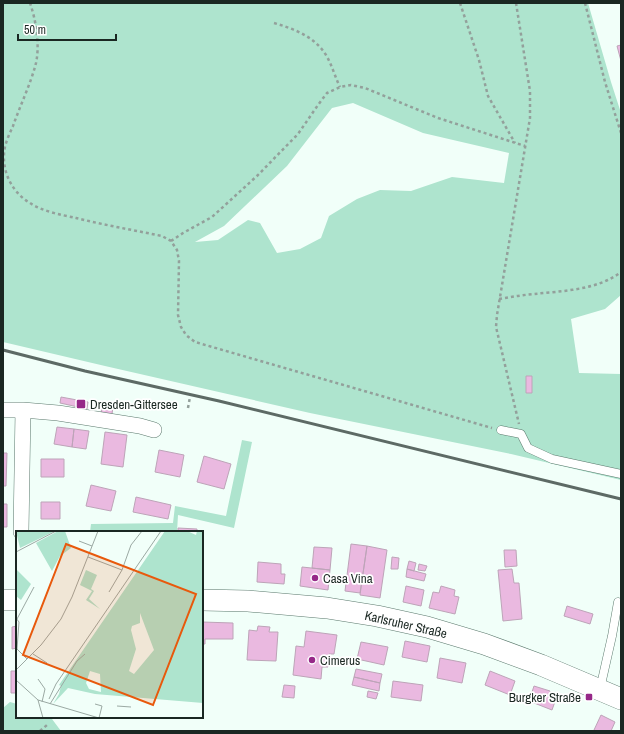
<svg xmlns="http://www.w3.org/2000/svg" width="624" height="734" font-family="'Archivo Narrow',sans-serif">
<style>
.green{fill:#aee4ce;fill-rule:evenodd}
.building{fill:#eab9e0;stroke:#bda4b8}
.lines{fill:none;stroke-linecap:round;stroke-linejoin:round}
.service-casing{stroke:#5b796d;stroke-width:9}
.minor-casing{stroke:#5b796d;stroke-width:16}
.secondary-casing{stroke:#5b796d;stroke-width:22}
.path{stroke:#93a09b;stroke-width:2.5;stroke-dasharray:3 3;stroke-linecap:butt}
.service{stroke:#fff;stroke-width:8}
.minor{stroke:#fff;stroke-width:15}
.secondary{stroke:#fff;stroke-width:21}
.rail{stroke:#5d6a65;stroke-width:3}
.poi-dot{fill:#962888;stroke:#fff;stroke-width:1.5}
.labels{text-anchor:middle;stroke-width:3.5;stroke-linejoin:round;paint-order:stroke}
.poi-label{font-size:13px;fill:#1a2722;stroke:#fff;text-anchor:start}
.street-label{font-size:13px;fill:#1a2722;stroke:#fff}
.inset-road{fill:none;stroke:#9ba9a3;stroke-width:1}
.view{fill:#e8590c;fill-opacity:0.15;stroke:#e8590c;stroke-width:2}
.inset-edge{fill:none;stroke:#1a2722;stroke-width:2}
</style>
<rect width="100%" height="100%" fill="#f1fff9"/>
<!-- green -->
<path class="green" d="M3 3H588L611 82 621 113V295L605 309 571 319 579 373 621 374V480L511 454 310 413 105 366 3 342ZM353 103 423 133 509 153 504 183 452 177 411 191 380 190 357 199 329 216 321 238 300 249 277 253 260 223 248 220 218 240 195 242 224 226 287 166 332 108Z
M242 440 252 442 234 528 178 515 177 532H90L91 524 173 523 175 506 226 516Z
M10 702 17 704V717H49L52 719 61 731H3V708Z"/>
<!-- building -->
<path class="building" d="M621 45V61L617 46Z
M526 376H532V393H526Z
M61 397 88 402 87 409 60 403Z
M102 406 113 407 112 414 101 413Z
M57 427 74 429 72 447 54 444Z
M74 429 89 431 86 449 72 447Z
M105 432 127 435 123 467 101 464Z
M159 450 184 455 180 477 155 472Z
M3 453H7L6 486H3Z
M204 456 231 464 224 489 197 482Z
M41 459H64V477H41Z
M91 485 116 491 111 511 86 506Z
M136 497 171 505 168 519 133 512Z
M41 502H60V519H41Z
M3 504H7V527H3Z
M178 528 197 529V532H178Z
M351 544 367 546 360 593 345 591Z
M367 546 387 550 380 598 360 595Z
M314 547 332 548 330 570 312 568Z
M504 550H516L517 566 505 567Z
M392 557 399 558 398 569H391Z
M409 561 416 563 414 571 407 569Z
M258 562 281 564V574H285L284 584 257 582Z
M419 564 427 566 425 571 418 570Z
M302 567 330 570 328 590 300 586Z
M407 569 426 574 424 581 406 577Z
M512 569 514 583H519L522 619 503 621 498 570Z
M406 586 424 590 421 606 403 602Z
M441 586 455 590 454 596 459 597 455 614 429 608 433 592 439 593Z
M567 606 593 614 590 624 564 616Z
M202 622 233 623V639H205V644H202Z
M17 626V648L12 649V627Z
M258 626 270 627 269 632H278L276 661 247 660 249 630 257 631Z
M306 631 337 635 334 654H329L328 667H322L321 679 293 675 296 646 304 647Z
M405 641 430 646 427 662 402 657Z
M361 642 388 647 384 665 357 659Z
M440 658 466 663 462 683 437 678Z
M356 669 382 674 380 683 354 677Z
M11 671H17V693H11Z
M490 671 515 681 510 695 485 685Z
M354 677 380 683 379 691 352 685Z
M393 681 423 685 421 701 391 697Z
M284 685 295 686 294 698 282 697Z
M534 686 550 691V693L557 696 552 710 529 701Z
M368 691 378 693 376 699 367 697Z
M601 715 615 722 611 731H596L594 730Z"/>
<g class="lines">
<!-- service casing -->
<g class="service-casing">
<path id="service" d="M501 430 521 434 528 448 552 459 621 474
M600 689 612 636 618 602"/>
</g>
<!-- minor casing -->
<g class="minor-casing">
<path id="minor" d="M3 410H23L58 413 140 426 154 430
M21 532 23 410"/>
</g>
<!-- secondary casing -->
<g class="secondary-casing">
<path id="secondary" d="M3 600H17
M202 600 248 601 327 608 377 616 427 627 484 644 541 665 621 699"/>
</g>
<!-- path -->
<path class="path" d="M30 3C36 20 40 45 36 63 31 83 20 106 13 126 9 135 4 145 4 155 3 174 13 193 30 203 41 211 62 215 76 218 104 225 133 230 162 236L171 241 177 250 179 261 178 315 181 327 186 335 195 342 492 428
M460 3 479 60 488 96 515 143
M516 3 530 91V118L497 315 496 327 519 424
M585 3 605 82 621 133
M274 23C294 29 314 36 326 55 332 65 335 77 340 87
M171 241 183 233 212 217 258 175 298 134 318 105 327 93 340 87 351 85 365 88 438 118 525 146
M499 299C511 297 522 295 534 294 562 291 598 290 621 272
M188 408 190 397
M40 731 47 725"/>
<!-- service -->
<use href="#service" class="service"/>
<!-- minor -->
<use href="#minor" class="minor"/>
<!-- secondary -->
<use href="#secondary" class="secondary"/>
<!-- rail -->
<path class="rail" d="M3 350 85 371 219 401 621 499"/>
</g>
<!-- markers -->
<g class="poi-dot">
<rect x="76" y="399" width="10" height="10" rx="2"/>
<circle cx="315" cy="578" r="4"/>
<circle cx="312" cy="660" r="4"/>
<rect x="585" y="693" width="8" height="8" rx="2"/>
</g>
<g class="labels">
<!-- poi labels -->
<g class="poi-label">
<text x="90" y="409">Dresden-Gittersee</text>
<text x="323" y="583">Casa Vina</text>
<text x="320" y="665">Cimerus</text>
<text x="581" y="702" text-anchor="end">Burgker Straße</text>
</g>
<!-- street labels -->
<g class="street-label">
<text transform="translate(406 624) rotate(13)" y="5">Karlsruher Straße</text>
</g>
</g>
<!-- overview -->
<g transform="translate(16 531)">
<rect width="187" height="187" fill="#f1fff9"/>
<path d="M0 0H39L4 17ZM42 0H49L55 17 44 25 36 40 20 12ZM149 0H171L180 4 181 0H187V172L79 163 52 157 37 173 43 163 45 155 43 154ZM124 82 138 119 118 143 113 140 120 118 115 99 116 95 124 92ZM74 140 84 143 85 161 73 158 70 152ZM0 38 15 53 5 69 0 65ZM70 39 81 44 75 58 78 60 73 68 84 78 70 69 76 60 64 54Z" fill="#aee4ce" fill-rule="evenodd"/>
<path class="inset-road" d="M63 10 76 15M0 21 40 0M72 26 106 39M93 61 106 39 115 14 126 0M0 87 3 91 1 118 11 128M1 88 18 56M17 123 31 132M0 139 25 114 45 88 56 66 82 0M22 148 29 158 26 171M0 149 22 169 27 187M33 168 40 153 145 0M22 169 83 187M34 173 61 130 69 123M79 173 86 175 83 187M101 175 115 176M110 187H135"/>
<path class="view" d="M50 13 180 63 137 174 7 124Z"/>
<rect width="187" height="187" class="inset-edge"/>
</g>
<!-- border -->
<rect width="624" height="734" fill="none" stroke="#1a2722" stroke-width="8"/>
<!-- scale -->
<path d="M18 34v6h98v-6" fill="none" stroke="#1a2722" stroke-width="2"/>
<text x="24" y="34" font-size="12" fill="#1a2722" stroke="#ffffff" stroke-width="3" paint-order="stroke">50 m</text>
</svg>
